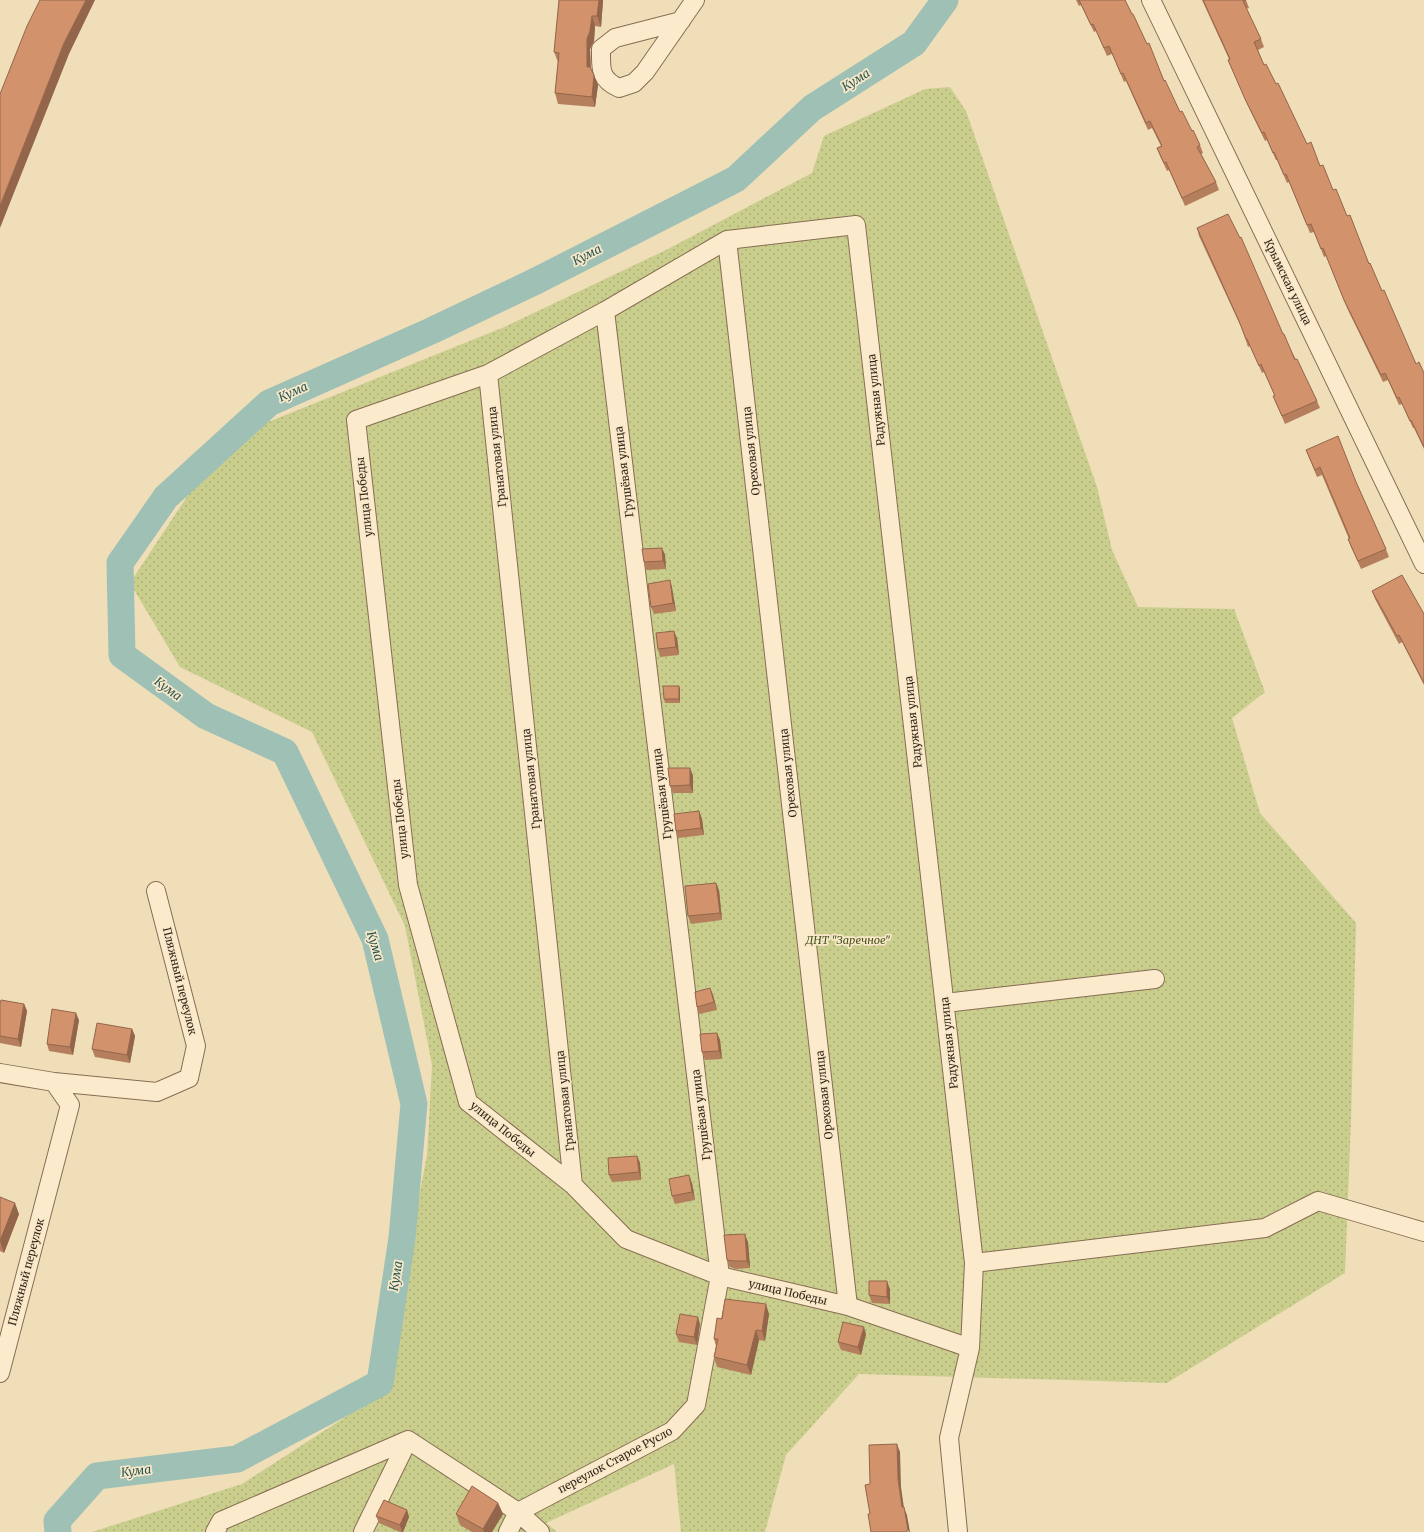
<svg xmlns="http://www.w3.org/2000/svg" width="1424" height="1532" font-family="Merriweather,serif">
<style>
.garden{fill:url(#garden-dots)}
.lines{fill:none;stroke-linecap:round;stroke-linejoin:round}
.river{stroke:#9ec0b5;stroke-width:27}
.minor-casing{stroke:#876d53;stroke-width:20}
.minor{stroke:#fbebcc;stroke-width:18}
.wall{fill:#b57e5c}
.shaded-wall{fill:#93664b}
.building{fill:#d2926b;stroke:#93664b}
.labels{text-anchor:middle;stroke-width:3.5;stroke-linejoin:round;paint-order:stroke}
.street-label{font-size:11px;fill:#352619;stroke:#f8e8c9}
.park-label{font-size:11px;font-style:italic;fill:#48531e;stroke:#f8e8c9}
.water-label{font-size:12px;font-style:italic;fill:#275651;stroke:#f8e8c9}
</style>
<defs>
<pattern id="garden-dots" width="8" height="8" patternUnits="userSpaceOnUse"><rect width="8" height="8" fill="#c9ce8d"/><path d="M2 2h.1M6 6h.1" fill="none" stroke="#adb179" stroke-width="1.8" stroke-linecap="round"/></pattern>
</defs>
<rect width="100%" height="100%" fill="#f0deb9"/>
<!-- garden -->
<path class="garden" d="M950 87 966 111 1097 487 1112 550 1138 607 1234 609 1265 692 1232 718 1260 813 1356 923 1351 1121 1345 1273 1167 1383 859 1374 786 1455 765 1532H681L674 1464 546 1523 557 1532H92L242 1484 381 1394 427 1155 432 1065 405 926 312 732 180 667 130 583 190 492 258 426 502 328 666 250 812 173 824 136 925 89Z"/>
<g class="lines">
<!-- river -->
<path class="river" d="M58 1532 57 1521 97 1476 237 1459 380 1383 402 1238 414 1104 375 939 285 752 206 716 122 655 120 563 166 497 269 403 431 331 536 281 736 179 812 108 914 43 945 0"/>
<!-- minor casing -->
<g class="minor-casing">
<path id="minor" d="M1151 0 1424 564
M681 21 615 38 601 49C601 68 599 79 619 88L634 83 645 72 695 0
M727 240 848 1306
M488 374 573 1185
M945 1003 1155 979
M0 1073 54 1082 70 1105 0 1373
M54 1082 157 1092 189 1078 196 1046 156 891
M974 1263 1265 1228 1318 1201 1424 1232
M215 1532 221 1521 408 1440 518 1512 540 1532
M363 1532 408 1440
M508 1532 518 1512 672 1431 696 1405 720 1276 605 311
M958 1532 949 1438 970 1348 974 1263 856 225 727 240 605 311 488 374 356 420 408 885 468 1102 573 1185 626 1239 720 1276 848 1306 970 1348"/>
</g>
<!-- minor -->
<use href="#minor" class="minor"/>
</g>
<!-- wall -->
<path class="wall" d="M559 0H603V1L601 27 595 26 594 41 590 49 591 69 598 85 595 107 558 104 555 93 558 62 554 52Z
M1076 0H1125L1164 81 1180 112 1200 145 1203 153 1201 154 1216 182 1219 190 1185 206 1169 170 1167 171 1160 156 1157 148 1161 146 1152 128 1148 130 1126 81 1124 82 1112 54 1107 56 1096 31 1094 32 1081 5 1079 6Z
M1202 0H1246L1249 8 1246 9 1261 39 1264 47 1258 50 1264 65 1276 84 1307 144 1320 166 1347 216 1416 364 1424 373V449L1414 428H1413L1402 404 1399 405 1388 380 1383 382 1347 308 1326 256 1324 257 1314 232 1310 233 1289 182 1287 183 1277 160H1276L1267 140 1265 141 1248 106 1231 67 1228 60 1229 59Z
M1197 228 1283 334 1317 401 1320 408 1285 424 1273 396H1275L1264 372 1262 373 1250 346 1248 347 1242 329 1199 236Z
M1306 450 1356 482 1386 549 1389 557 1361 569 1351 547 1348 539H1349L1322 475 1317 477Z
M662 548 665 555 666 569 646 570 644 562Z
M670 580 672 588 676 611 654 614 651 607Z
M1372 591 1424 614V685L1402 642 1399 644 1375 599Z
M677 638 679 655 660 657 658 649Z
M679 686 680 690V703H665L664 699Z
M690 768 693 776V793H673L670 786Z
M699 811 702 819 704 835 678 838 676 831Z
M719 890 722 920 691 924 688 916Z
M713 995 717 1010 699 1014 697 1007Z
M0 1004H24L27 1011 21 1047 0 1043Z
M79 1020 73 1055 49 1051 47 1044Z
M132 1029 135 1036 130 1063 95 1057 92 1049Z
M717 1033 720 1040 722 1059 705 1060 702 1052Z
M637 1156 640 1163 641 1180 612 1182 609 1175Z
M692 1183 695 1200 675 1204 672 1196Z
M0 1197 19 1214 4 1253 0 1251Z
M748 1242 750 1268 736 1269 730 1267 727 1260Z
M890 1289V1304L872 1303 869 1295Z
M769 1314 765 1341 759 1340 751 1375 717 1367 714 1357 716 1346 714 1339 722 1319Z
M700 1324 697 1345 679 1342 676 1334Z
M866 1334 861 1355 841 1350 838 1342Z
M498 1503 503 1514 492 1532H472L460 1525 456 1514Z
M407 1510 409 1517 403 1532H400L379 1523 376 1516Z"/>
<!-- shaded-wall -->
<path class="shaded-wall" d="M86 0H95L69 54 0 228V206L64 43Z
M599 0H603V1L601 27 597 16Z
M592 16 595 26 594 41 590 49 591 77 587 67V39Z
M594 75 598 85 595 107 592 97Z
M662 548 665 555 666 569 663 561Z
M670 580 672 588 676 611 673 603Z
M674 631 677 638 679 655 676 647Z
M679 686 680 690V703L679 699Z
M690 768 693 776V793L690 785Z
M699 811 702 819 704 835 701 828Z
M716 883 719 890 722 920 720 913Z
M710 988 713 995 717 1010 714 1002Z
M24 1004 27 1011 21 1047 18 1039Z
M76 1013 79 1020 73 1055 70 1047Z
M132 1029 135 1036 130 1063 127 1055Z
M717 1033 720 1040 722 1059 719 1051Z
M637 1156 640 1163 641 1180 639 1172Z
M689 1175 692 1183 695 1200 692 1192Z
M15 1203 19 1214 4 1253 0 1241Z
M745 1234 748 1242 750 1268 747 1261Z
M887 1281 890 1289V1304L887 1297Z
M766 1304 769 1314 765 1341 762 1331Z
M698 1317 700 1324 697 1345 694 1337Z
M864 1327 866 1334 861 1355 858 1347Z
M756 1330 759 1340 751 1375 747 1365Z
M897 1444 900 1452 901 1487 904 1508 907 1515 910 1532H909L908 1530 902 1507 898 1479Z
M498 1503 503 1514 492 1532H484L483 1529Z
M407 1510 409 1517 403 1532H402L400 1525Z"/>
<!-- building -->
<path class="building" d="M40 0H86L64 43 0 206V94L27 26Z
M559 0H599L597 16H592L590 31 587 39V67H590L594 75 592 97 555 93 559 53 554 52Z
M1079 0H1125L1132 14H1133L1147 44 1149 43 1164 81 1165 80 1180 112 1182 111 1192 131 1193 130 1200 145 1197 147 1216 182 1182 198 1166 162 1164 163 1157 148 1162 146 1150 121 1146 123 1123 73 1121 74 1109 46 1104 48 1093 24 1091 25Z
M1203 0H1246L1243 1 1261 39 1254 42 1264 65 1266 64 1276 84 1278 83 1307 144 1311 142 1320 166 1323 165 1333 190 1336 189 1347 216 1350 215 1369 264 1370 263 1382 291 1384 290 1416 364 1419 362 1424 373V447L1411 420 1410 421 1399 397 1397 398 1385 373 1381 375 1344 300 1323 248 1321 249 1311 224 1307 225 1286 174 1284 175 1274 152 1273 153 1264 132 1262 133 1245 99 1228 60 1230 59Z
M1228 214 1240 238 1241 237 1283 334H1284L1295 360 1297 359 1317 401 1282 416 1273 396H1275L1261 364 1259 366 1247 339H1246L1239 321 1197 228Z
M1338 436 1356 482 1386 549 1358 561 1348 539 1350 538 1320 467 1315 470 1306 450Z
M662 548 663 561 644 562 642 549Z
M1402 575 1424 614V683L1399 635 1397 636 1372 591Z
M670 580 673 603 651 607 648 584Z
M674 631 676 647 658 649 656 633Z
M663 686H679V699H664Z
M668 768H690V785L670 786Z
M699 811 701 828 676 831 674 814Z
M716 883 720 913 688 916 685 886Z
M710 988 714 1002 697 1007 695 992Z
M1 1000 24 1004 18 1039 0 1036V1004Z
M52 1009 76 1013 70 1047 47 1044Z
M97 1023 132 1029 127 1055 92 1049Z
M717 1033 719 1051 702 1052 700 1034Z
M637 1156 639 1172 609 1175 608 1158Z
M689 1175 692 1192 672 1196 669 1179Z
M0 1197 15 1203 0 1241Z
M745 1234 747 1261H733L727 1260 724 1235Z
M869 1281H887V1297L869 1295Z
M725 1299 766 1304 762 1331 756 1330 747 1365 714 1357 718 1339H714L717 1318 722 1319Z
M680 1314 698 1317 694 1337 676 1334Z
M843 1322 864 1327 858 1347 838 1342Z
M897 1444 898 1479 902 1507H904L908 1530H907V1532H871L868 1514H870L865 1485 870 1484 869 1445Z
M472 1486 498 1503 483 1529 456 1514Z
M384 1500 407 1510 400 1525 376 1516Z"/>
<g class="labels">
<!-- street labels -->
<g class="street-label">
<text transform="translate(1288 282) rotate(64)" y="4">Крымская улица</text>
<text transform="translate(876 400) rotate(-96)" y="4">Радужная улица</text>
<text transform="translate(751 451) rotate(-96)" y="4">Ореховая улица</text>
<text transform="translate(497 457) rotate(-96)" y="4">Гранатовая улица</text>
<text transform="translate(624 472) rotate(-97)" y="4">Грушёвая улица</text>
<text transform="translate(364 497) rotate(-96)" y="4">улица Победы</text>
<text transform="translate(913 722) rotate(-96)" y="4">Радужная улица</text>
<text transform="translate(788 773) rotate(-96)" y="4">Ореховая улица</text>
<text transform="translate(531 779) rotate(-96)" y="4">Гранатовая улица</text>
<text transform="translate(662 794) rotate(-97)" y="4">Грушёвая улица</text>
<text transform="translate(400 819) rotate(-96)" y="4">улица Победы</text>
<text transform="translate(180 981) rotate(76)" y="4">Пляжный переулок</text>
<text transform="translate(949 1043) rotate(-96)" y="4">Радужная улица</text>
<text transform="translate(824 1095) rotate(-96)" y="4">Ореховая улица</text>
<text transform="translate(565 1101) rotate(-96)" y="4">Гранатовая улица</text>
<text transform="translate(701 1115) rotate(-97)" y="4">Грушёвая улица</text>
<text transform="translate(503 1129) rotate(39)" y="4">улица Победы</text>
<text transform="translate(26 1272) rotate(-75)" y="4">Пляжный переулок</text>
<text transform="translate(788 1292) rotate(13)" y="4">улица Победы</text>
<text transform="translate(615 1460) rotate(-28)" y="4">переулок Старое Русло</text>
</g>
<!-- park labels -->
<g class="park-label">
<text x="848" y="944">ДНТ "Заречное"</text>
</g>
<!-- water labels -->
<g class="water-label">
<text transform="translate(856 80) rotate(-32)" y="4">Кума</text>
<text transform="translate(587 255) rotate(-27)" y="4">Кума</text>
<text transform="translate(293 392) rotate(-24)" y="4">Кума</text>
<text transform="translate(168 689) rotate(36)" y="4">Кума</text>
<text transform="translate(375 946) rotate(73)" y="4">Кума</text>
<text transform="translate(396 1276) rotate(-81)" y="4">Кума</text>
<text transform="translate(136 1471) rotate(-7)" y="4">Кума</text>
</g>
</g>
</svg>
